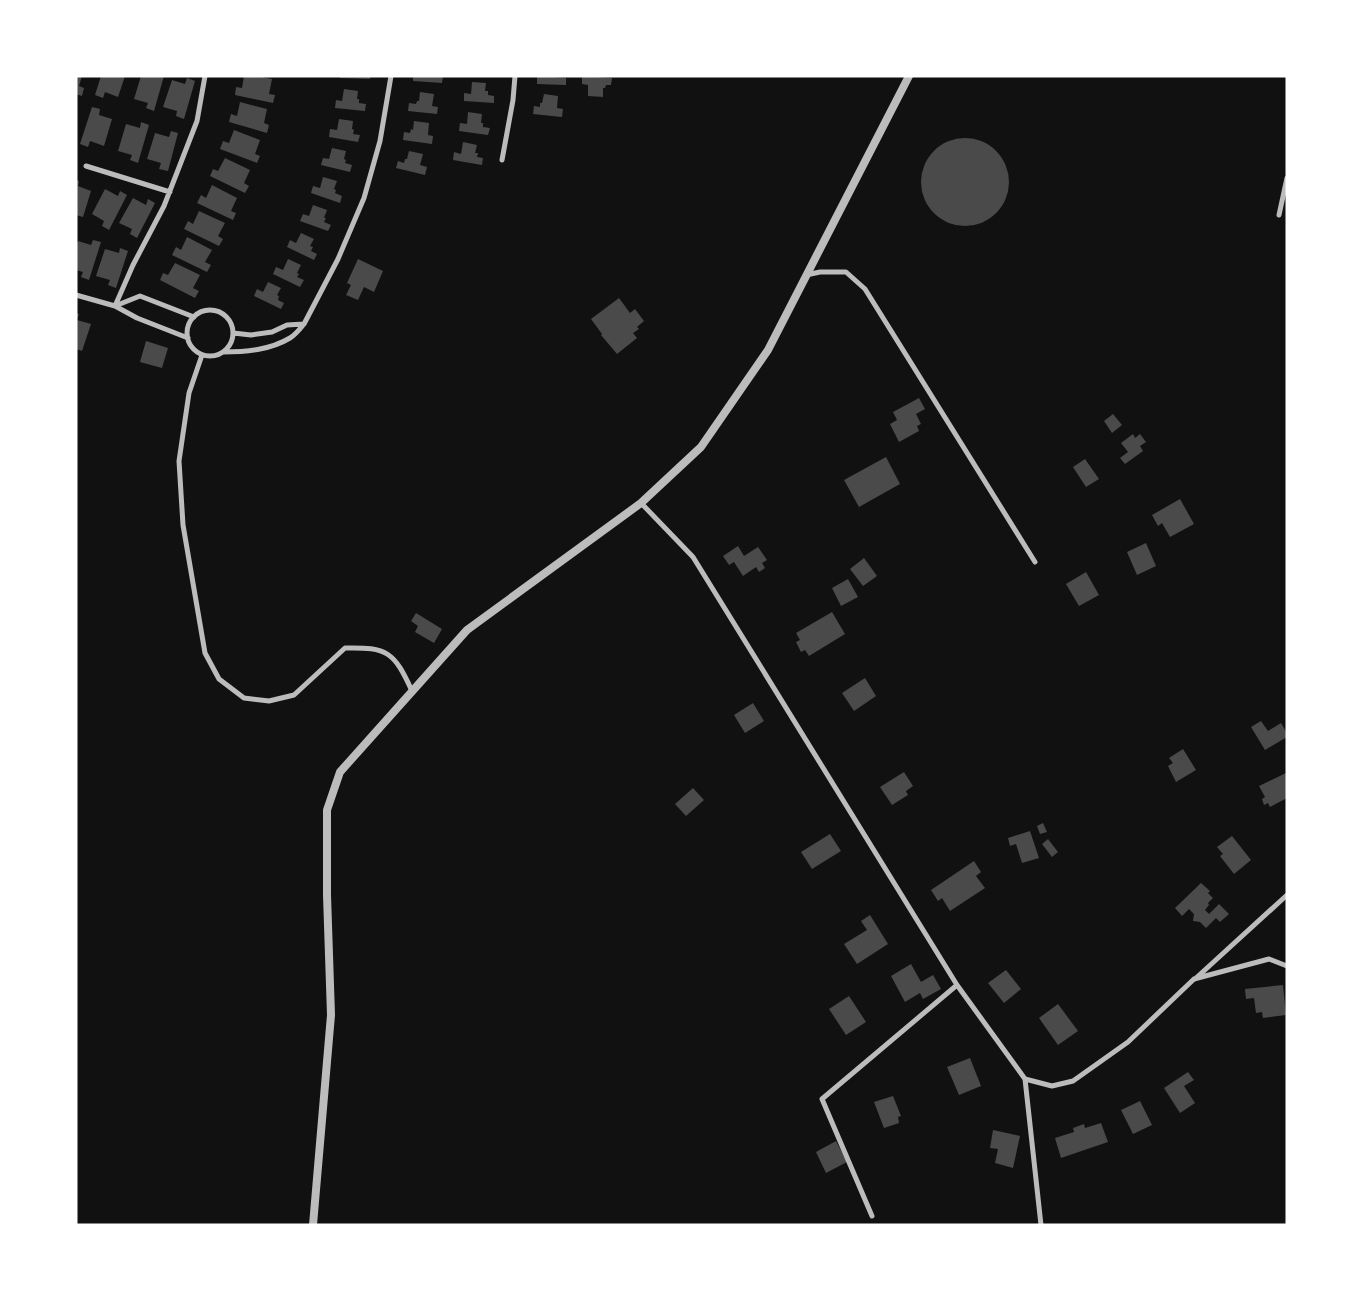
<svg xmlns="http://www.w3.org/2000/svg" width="1363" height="1301" font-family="Lato,sans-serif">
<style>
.building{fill:#4a4a4a}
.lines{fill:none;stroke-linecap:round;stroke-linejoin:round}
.minor{stroke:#bcbcbc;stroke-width:5}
.tertiary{stroke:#bcbcbc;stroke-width:8}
</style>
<rect width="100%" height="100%" fill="#111"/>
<!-- building -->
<path class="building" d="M76 76H82L79 86 84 88 82 96 76 94Z
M101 76H125L118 97 105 92 103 98 95 95Z
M141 76H164L154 111 146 108 148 103 134 99Z
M244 76H257L272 79 269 94 275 95 273 103 235 95 236 87 242 88Z
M340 76H370V79L340 78Z
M413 76H443L442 83 413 81Z
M543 76 566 78V85L537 84V77Z
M582 76 612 78 611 85H606L605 88H603V97L588 96V85L582 84Z
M187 78 195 81 184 119 176 116 177 111 163 107 172 80 185 84Z
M472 82 486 83 485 91H488V95L494 96V103L464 101V93L471 94Z
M344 89 358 91 357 99H359V103L366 104 365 111 335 108 336 100 342 101Z
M420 92 434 94 432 106 438 107 437 114 408 111 409 103 416 104 417 101H419Z
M544 94 558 96 557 108 563 109 562 117 533 114 534 106 540 107V103H542Z
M240 102 267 109 264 123 269 125 267 133 229 122 231 114 237 116Z
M92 107 100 109 99 115 112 119 104 146 90 141 88 147 80 144Z
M468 112 482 114 481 123H483V127L490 128 488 135 459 131 460 123 467 124Z
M339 119 353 121 352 129 354 130 353 134 360 135 358 142 329 137 330 129 337 130Z
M414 121 429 123 428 135 433 136 432 144 403 140 404 132 410 133 411 129 413 130Z
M141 122 149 125 138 163 130 160 132 155 118 151 126 124 140 128Z
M234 130 260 140 255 154 260 156 257 163 220 149 223 141 229 143Z
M171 131 178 133 168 171 159 169 161 163 147 159 155 133 169 137Z
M921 182a44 44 0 1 1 88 0a44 44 0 1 1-88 0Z
M463 142 477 145 475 153H478L477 157 483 158 482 165 453 160 454 152 461 154Z
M332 148 346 151 344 159 346 160 345 163 352 165 350 172 321 165 323 158 329 159Z
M409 151 423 154 420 165 427 167 425 175 396 168 398 161 404 163 405 159H407Z
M225 158 250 170 244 183 249 186 245 193 210 176 213 169 218 171Z
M323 177 337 181 334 189 336 190 335 193 342 196 340 203 311 193 313 186 320 188Z
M76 180 79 181 78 186 91 191 83 217 76 215Z
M212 185 237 198 231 211 236 213 233 220 197 203 201 195 206 198Z
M105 189 118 196 120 191 127 195 109 230 102 226 104 221 92 214Z
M133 198 146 205 148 199 155 203 137 238 130 234 132 229 119 223Z
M313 205 327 210 324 218H326L324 222 331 225 328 231 300 221 303 214 309 216Z
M199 211 225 223 218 236 223 239 219 246 184 229 188 221 193 224Z
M301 233 314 239 310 246 313 247 311 251 317 254 314 260 287 247 290 240 296 243Z
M187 237 212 250 205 262 211 265 207 272 172 255 176 247 181 250Z
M93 240 101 242 89 280 81 277 83 272 76 270V245L78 241 91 245Z
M120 248 128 251 116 288 108 285 110 280 96 276 105 249 119 253Z
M288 259 301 265 297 273 299 274 297 277 304 280 300 287 273 274 276 267 283 270Z
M358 259 383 271 374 292 364 287 358 300 346 295 351 285 347 283Z
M175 263 200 275 193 288 199 291 195 298 160 280 163 273 168 275Z
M268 282 281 288 277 295 279 296 278 300 284 303 281 309 254 296 257 289 263 292Z
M619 298 630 313 635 309 644 321 637 327 639 329 633 333 637 338 617 354 601 335 602 334 591 319Z
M76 313 79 314 77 320 91 324 82 351 76 349Z
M146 341 168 348 162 368 140 362Z
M919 398 925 409 916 414 921 424 917 426 919 431 899 442 890 424 897 420 893 412Z
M1113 414 1122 425 1112 433 1104 421Z
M1133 434 1135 438 1140 434 1146 442 1140 446 1143 451 1125 464 1120 458 1128 452 1121 443Z
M886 457 900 484 859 507 844 480Z
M1085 459 1099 479 1086 487 1073 467Z
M1180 499 1194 524 1170 537 1162 523 1158 526 1152 515Z
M1146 543 1156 566 1137 575 1127 552Z
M738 546 744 556 758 547 767 560 762 563 765 568 759 572 756 567 743 576 734 562 729 565 723 556Z
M864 558 877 576 863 586 850 569Z
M1086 572 1099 595 1079 606 1066 584Z
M848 579 858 597 841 606 832 588Z
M832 612 845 634 809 656 805 650 801 652 796 642 800 640 796 633Z
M416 613 442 629 434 643 415 632 418 626 411 621Z
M865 678 876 696 854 711 842 693Z
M753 703 764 721 745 733 734 715Z
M1261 721 1268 731 1281 723 1287 733V737L1265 750 1251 727Z
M1183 749 1196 770 1176 782 1168 766 1173 763 1169 758Z
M904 772 913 786 906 791 908 795 892 805 880 787Z
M1286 773 1287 798 1270 807 1268 803 1264 805 1262 799 1265 797 1259 786Z
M693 788 704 800 686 816 675 804Z
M1043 823 1047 832 1040 834 1037 826Z
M1030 831 1039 858 1022 863 1016 844 1010 846 1008 838Z
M830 834 841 851 812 869 801 852Z
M1232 836 1251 860 1234 874 1220 856 1223 854 1217 847Z
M1048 839 1058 852 1052 857 1042 844Z
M974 861 981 872 976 876 985 888 950 911 942 898 938 901 931 890Z
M1201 883 1210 891 1208 893 1213 898 1208 903 1209 905 1205 910 1209 914 1219 904 1229 914 1220 922 1216 918 1206 928 1200 922 1193 921 1194 914 1189 909 1182 916 1175 908Z
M870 915 888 944 857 964 844 944 867 930 861 921Z
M911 964 921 982 933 975 941 989 923 999 920 993 905 1002 891 976Z
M1006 970 1021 989 1004 1003 988 983Z
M1283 985 1286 1015 1263 1018 1262 1012 1256 1013 1254 998 1246 999 1245 989Z
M849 996 866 1022 846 1035 829 1009Z
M1058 1004 1078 1031 1058 1045 1039 1018Z
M970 1058 981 1086 959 1095 947 1067Z
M1188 1072 1194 1080 1184 1086 1195 1103 1180 1113 1164 1088Z
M893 1096 901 1116 898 1117 899 1123 884 1128 874 1102Z
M1140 1101 1152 1125 1133 1134 1121 1110Z
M1101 1123 1108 1142 1061 1158 1055 1138 1074 1132 1073 1128 1084 1124 1085 1128Z
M993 1130 1020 1136 1013 1168 995 1163 998 1149 990 1148Z
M836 1141 847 1162 826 1173 816 1152Z"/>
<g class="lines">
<!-- minor -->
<path class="minor" d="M502 160 513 100 515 76
M86 166 170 192
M1279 215 1287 178
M806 275 820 272H846L865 289 1035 562
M76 295 115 306 133 265 164 206 197 121 205 76
M187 333a23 23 0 1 1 46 0a23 23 0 1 1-46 0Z
M304 324 338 259 364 198 380 141 391 76
M188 338 137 318 115 306 140 296 194 317
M223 352C246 352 270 350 290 338 295 335 300 329 304 324L287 325 272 332 251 335 233 333
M202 355 189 393 179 461 183 525 205 653 219 679 244 698 269 701 294 695 345 648C388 647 394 652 412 691
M641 503 693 557 957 985 1025 1079 1052 1086 1073 1081 1128 1042 1194 979 1269 959 1287 966
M1195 979 1287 895
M1025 1079 1041 1225
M872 1216 822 1099 957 985"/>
<!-- tertiary -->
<path class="tertiary" d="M313 1225 331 1015 327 895V810L340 772 467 630 641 503 701 447 768 350 909 76"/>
</g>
<!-- border -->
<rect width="1363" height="1301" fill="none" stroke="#ffffff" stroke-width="155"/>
</svg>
